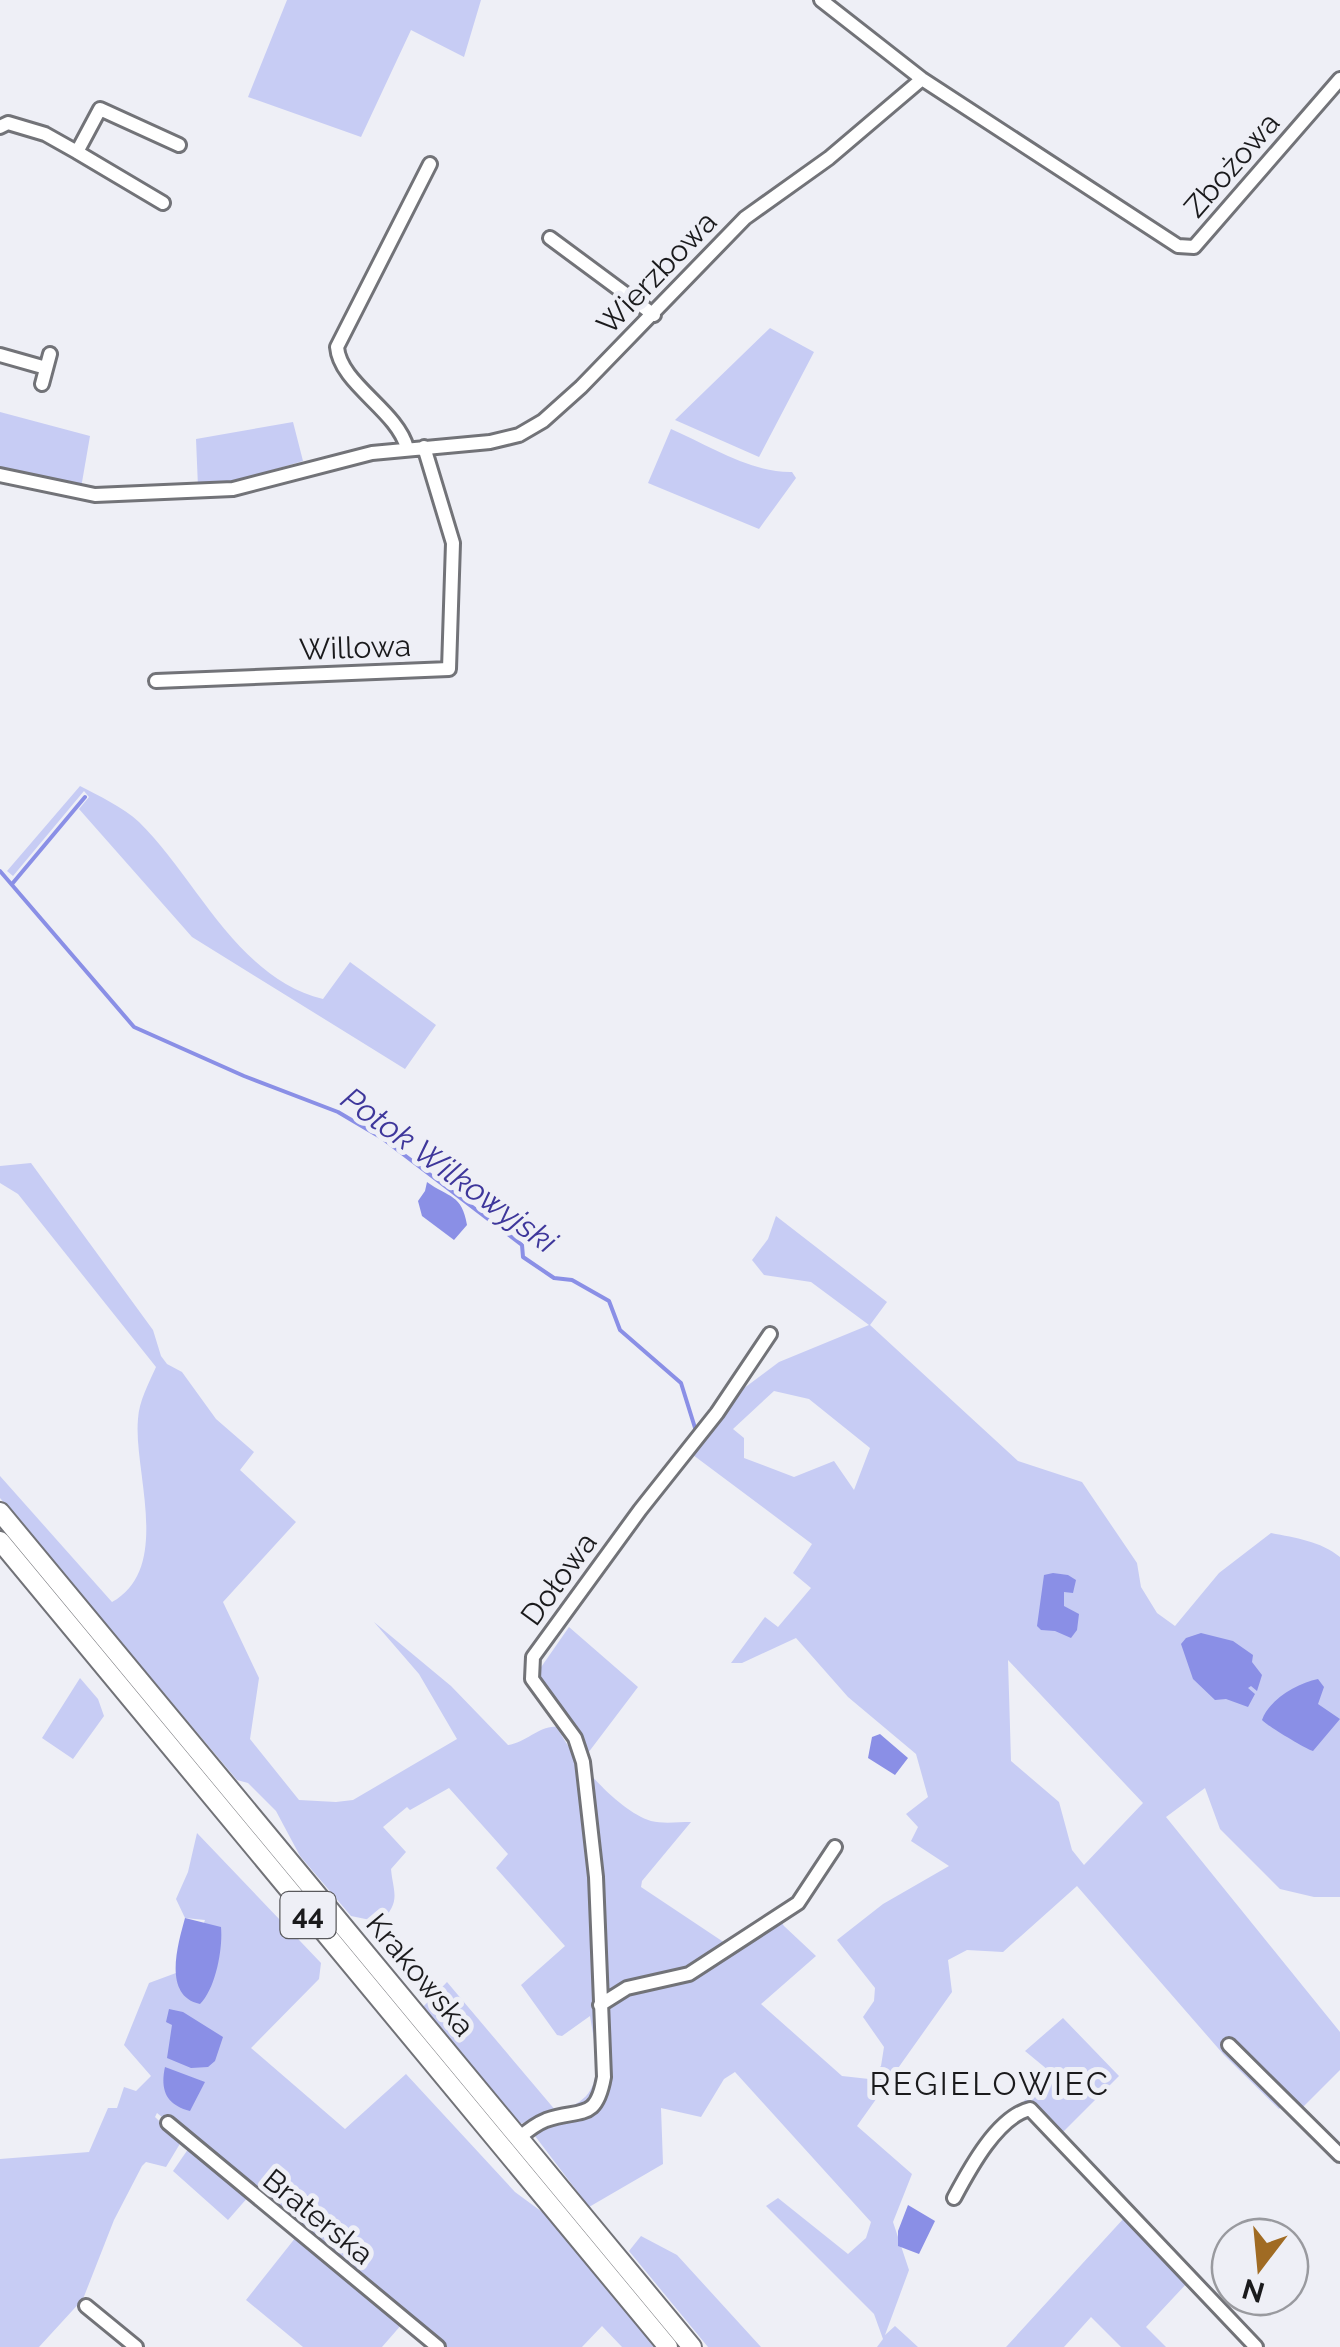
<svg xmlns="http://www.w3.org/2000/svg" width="1340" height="2347" font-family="Raleway,sans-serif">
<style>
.green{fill:#c7ccf4;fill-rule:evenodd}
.water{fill:#8a8fe6}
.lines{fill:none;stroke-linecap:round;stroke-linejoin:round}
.stream{stroke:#8a8fe6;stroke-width:4}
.minor-casing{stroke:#727378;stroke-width:18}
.major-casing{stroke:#727378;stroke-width:22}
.minor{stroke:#fff;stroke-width:12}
.major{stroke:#fff;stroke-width:18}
.labels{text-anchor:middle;stroke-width:10;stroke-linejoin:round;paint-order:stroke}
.shield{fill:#eeeff6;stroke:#5a5a5d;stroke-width:2.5}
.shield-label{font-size:28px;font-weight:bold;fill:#1a1a1c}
.street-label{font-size:30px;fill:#1a1a1c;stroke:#eeeff6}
.water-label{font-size:32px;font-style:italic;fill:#3e379b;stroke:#eeeff6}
.neighbourhood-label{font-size:32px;letter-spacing:2.5px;fill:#1a1a1c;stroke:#eeeff6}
</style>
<rect width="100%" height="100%" fill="#eeeff6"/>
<!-- green -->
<path class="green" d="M287 0H481L464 57 411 30 361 137 248 97Z
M770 328 814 352 759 457 675 420Z
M0 412 90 436 81 488 0 471Z
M293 422 303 461 232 482 198 487 196 439Z
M671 429C708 445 751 473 792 472L796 478 759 529 648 483Z
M80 786C99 796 123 807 139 822 197 879 237 978 323 999L350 962 436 1025 405 1069 192 937 79 809 89 797 84 791 13 876 7 871Z
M31 1163 153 1330 161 1356 167 1364 182 1372 216 1419 254 1452 240 1470 296 1522 223 1602 259 1678 250 1739 299 1800 336 1802 353 1800 457 1739 419 1674 374 1622 451 1686 508 1745C526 1743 540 1725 557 1727 572 1758 618 1811 651 1821 663 1824 678 1822 691 1822L642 1881 641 1887 725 1943 775 1913 784 1926 816 1956 761 2004 842 2076 869 2079 881 2066 884 2047 863 2017 874 2001 875 1988 837 1940 883 1904 949 1866 911 1841 918 1827 906 1814 928 1797 916 1754 848 1697 796 1638 742 1663H731L765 1617 778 1627 811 1588 793 1573 812 1544 689 1452 712 1412 779 1362 869 1325 811 1282 764 1275 752 1260 768 1239 776 1216 887 1302 870 1325 1018 1461 1082 1482 1137 1563 1141 1587 1157 1613 1175 1626 1219 1573 1271 1533C1296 1538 1320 1541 1340 1557V1897H1314L1280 1889 1220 1829 1205 1788 1166 1817 1340 2032V2070L1300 2110 1282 2106 1279 2109 1224 2055 1077 1886 1003 1952 967 1950 948 1960 952 1992 857 2126 912 2174 893 2222 909 2270 885 2335 895 2326 918 2347H877L883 2339 874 2314 766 2206 778 2198 848 2254 866 2238 871 2222 735 2072 724 2079 701 2117 661 2108 663 2164 589 2207 535 2136 554 2113 520 2124 420 2010 447 1982 556 2111C609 2100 597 2059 590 2016L562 2036 557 2035 521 1985 565 1946 496 1868 508 1854 449 1788 410 1810 407 1807 383 1827 406 1852 391 1869C393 1892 402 1902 380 1922L351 1916 300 1856 276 1811 248 1783 237 1780 0 1498V1476L112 1602C173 1568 133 1471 138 1419 139 1401 149 1383 156 1367L18 1194 0 1183V1166ZM774 1391 809 1399 870 1448 854 1490 834 1461 794 1477 744 1458V1438L733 1429ZM1008 1660 1143 1803 1084 1865 1072 1850 1059 1802 1011 1761Z
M0 1522 684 2347H677L0 1531Z
M569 1627 638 1687 588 1753 537 1673Z
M80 1678 98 1699 104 1716 73 1759 42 1738Z
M197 1833 321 1963 319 1979 251 2048 345 2129 406 2074 515 2192 553 2220 656 2347H622L602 2326 582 2347H444L409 2316 382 2347H303L246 2300 296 2237 249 2196 228 2220 173 2171 193 2142 157 2113 155 2117 181 2142 166 2167 146 2162 142 2166 114 2220 83 2299 39 2347H0V2159L89 2152 108 2108H117L124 2087 136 2091 151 2076 124 2045 149 1983 176 1973 180 1990 205 1920 185 1918 176 1899 188 1872Z
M1063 2018 1119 2076 1060 2135 1021 2105 1048 2070 1025 2051Z
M1125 2217 1188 2282 1146 2327 1166 2347H1121L1091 2317 1064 2347H1006Z
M641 2236 677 2255 761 2347H708L629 2251Z"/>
<!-- water -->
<path class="water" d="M427 1182C449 1198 462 1194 467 1225L454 1240 422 1216 418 1201 425 1191Z
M1053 1573 1068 1575 1076 1580 1073 1593 1064 1592V1606L1079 1614 1077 1630 1071 1638 1055 1631 1041 1630 1037 1626 1044 1575Z
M1201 1633 1233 1641 1253 1655 1252 1662 1262 1675 1257 1691 1251 1686 1248 1688 1255 1694 1248 1707 1226 1699 1215 1700 1193 1679 1181 1644 1186 1638Z
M1318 1679 1324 1687 1318 1704 1340 1719 1313 1751C1306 1749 1266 1725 1262 1720 1269 1700 1297 1683 1318 1679Z
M880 1734 908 1758 895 1775 868 1758 872 1737Z
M185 1918 221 1927C223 1948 216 1988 200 2004 162 1996 178 1944 185 1918Z
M169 2009 183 2012 223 2037 215 2061 208 2067 191 2068 167 2058 172 2025 166 2022Z
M165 2067 205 2082 190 2111C166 2105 160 2090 165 2067Z
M908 2205 935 2221 919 2254 898 2246V2231Z"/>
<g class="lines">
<!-- stream -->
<path class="stream" d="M0 871 134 1027 244 1076 338 1112 382 1138 522 1245 523 1257 554 1278 572 1280 609 1301 620 1330 681 1383 696 1431
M12 884 85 797"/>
<!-- minor casing -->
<g class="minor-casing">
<path id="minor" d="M821 0 922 79 1178 246 1194 247 1340 79
M0 127 8 123 45 134 77 152 100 109 179 145
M77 152 163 203
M550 238 654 315
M0 355 46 368
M42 384 50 354
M407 448C397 410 340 384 337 347L430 164
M0 475 95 495 233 489 372 453 490 442 519 435 543 421 581 387 745 218 829 158 922 79
M156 681 449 669 453 543 424 447
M600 2005 627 1988 689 1974 798 1903 835 1847
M1229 2045 1340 2155
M168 2123 438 2347
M519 2138C527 2131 536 2124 546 2120 581 2108 596 2122 604 2077L596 1877 583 1762 575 1738 532 1679 533 1657 640 1510 717 1413 770 1334
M954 2198C969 2170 997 2117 1030 2109L1256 2347
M86 2306 136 2347"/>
</g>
<!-- major casing -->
<g class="major-casing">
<path id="major" d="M0 1512 692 2347
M0 1541 668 2347"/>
</g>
<!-- minor -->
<use href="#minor" class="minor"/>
<!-- major -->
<use href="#major" class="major"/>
</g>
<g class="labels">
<!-- shield labels -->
<rect class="shield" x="280.5" y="1892" width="55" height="46" rx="8"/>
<g class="shield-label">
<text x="308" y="1925">44</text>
</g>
<!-- street labels -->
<g class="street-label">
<text transform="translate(1232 165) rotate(-49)" y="10">Zbożowa</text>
<text transform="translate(657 273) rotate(-46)" y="10">Wierzbowa</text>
<text transform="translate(355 648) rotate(-2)" y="10">Willowa</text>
<text transform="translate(559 1579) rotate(-54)" y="10">Dołowa</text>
<text transform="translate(420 1975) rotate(50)" y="10">Krakowska</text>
<text transform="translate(318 2217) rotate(39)" y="10">Braterska</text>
</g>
<!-- water labels -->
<g class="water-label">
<text transform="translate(449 1170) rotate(36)" y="11">Potok Wilkowyjski</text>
</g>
<!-- neighbourhood labels -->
<g class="neighbourhood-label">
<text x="990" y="2095">REGIELOWIEC</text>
</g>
</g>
<!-- north arrow -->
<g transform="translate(1260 2267) rotate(196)"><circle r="48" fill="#eeeff6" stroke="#999a9f" stroke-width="2.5"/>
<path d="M0-8L18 38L0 25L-18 38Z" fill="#a06b23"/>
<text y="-15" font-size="28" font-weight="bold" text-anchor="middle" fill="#1a1a1c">N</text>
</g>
</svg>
